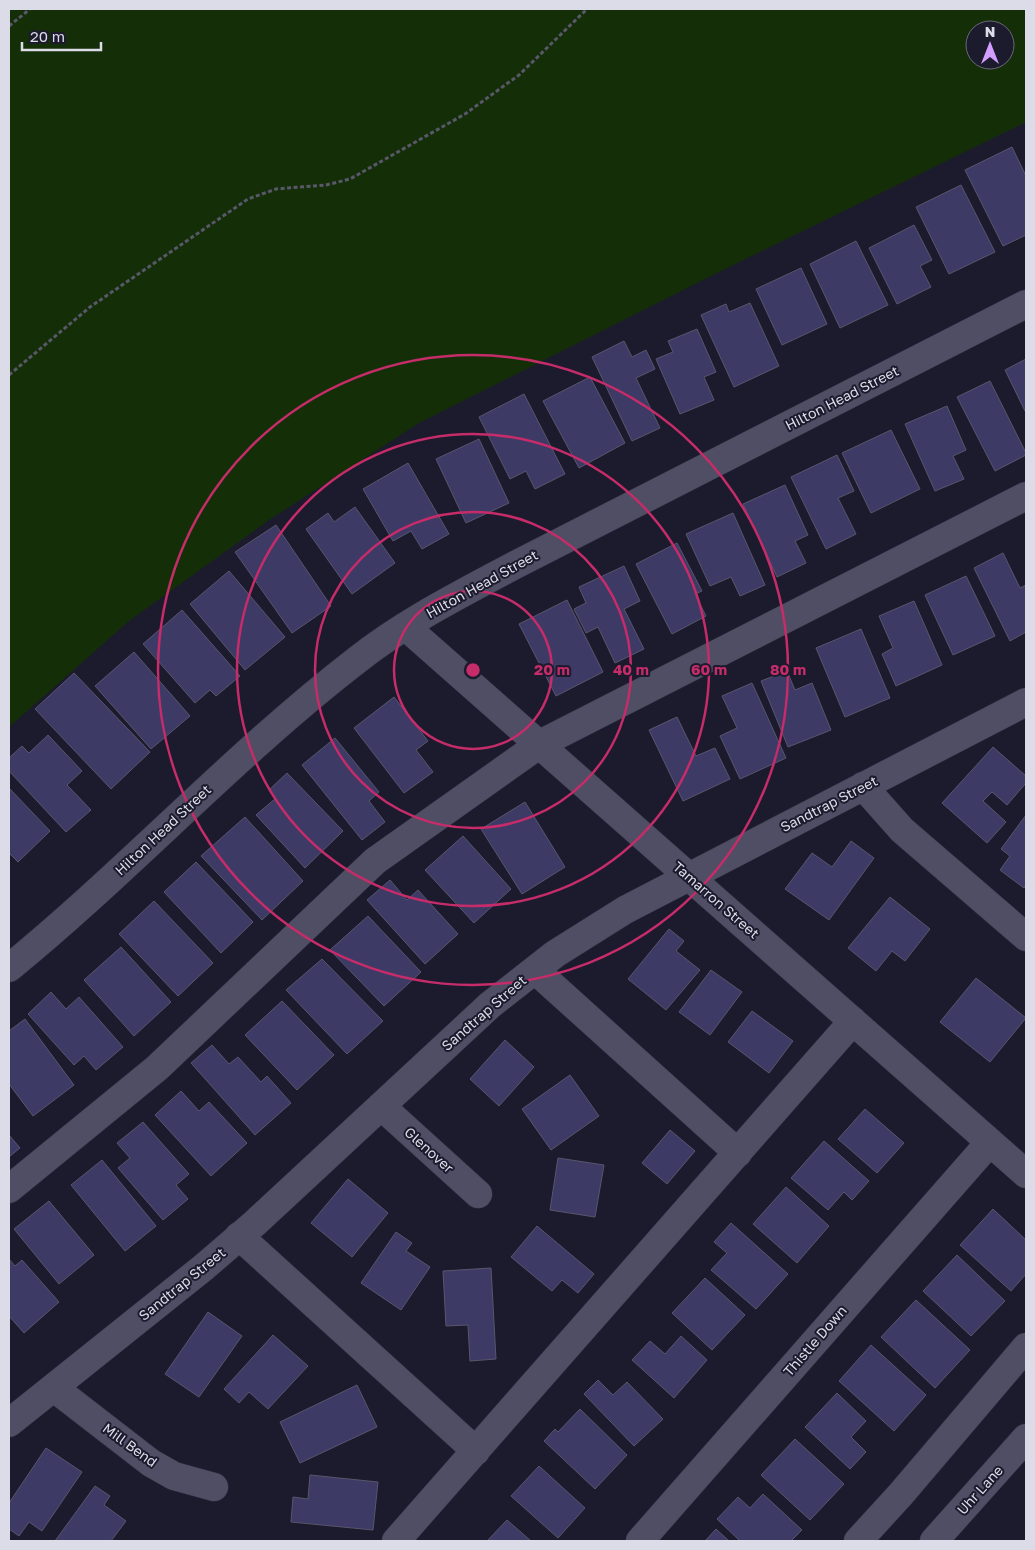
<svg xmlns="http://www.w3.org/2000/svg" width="1035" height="1550" font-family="'Golos Text',sans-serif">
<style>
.green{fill:#142f07;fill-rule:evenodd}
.building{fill:#3e3a66;stroke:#57566c}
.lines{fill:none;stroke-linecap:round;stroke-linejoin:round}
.minor-casing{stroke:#363444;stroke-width:29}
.path{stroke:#59586a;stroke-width:3;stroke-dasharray:4 2.5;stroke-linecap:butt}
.minor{stroke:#4f4e64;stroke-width:28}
.ring{fill:none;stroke:#c52c69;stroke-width:2.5}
.labels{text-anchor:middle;stroke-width:4;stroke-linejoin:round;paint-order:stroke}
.street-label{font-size:14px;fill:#dcdce9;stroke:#1c1b2e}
.centre{fill:#c52c69;stroke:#1c1b2e;stroke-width:2.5}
.ring-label{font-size:15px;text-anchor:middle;font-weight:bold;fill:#c52c69;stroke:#1c1b2e;stroke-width:4;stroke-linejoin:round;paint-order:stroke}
</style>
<rect width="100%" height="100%" fill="#1c1b2e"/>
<!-- green -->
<path class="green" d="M9 9H1026V122L715 274 419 423 269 520 129 621 9 727ZM975 30H1005V60H975Z"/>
<!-- building -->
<path class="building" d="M1012 147 1026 176V235L1003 246 965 170Z
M961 185 995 252 949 274 916 207Z
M914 225 932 260 920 266 931 287 897 304 869 248Z
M856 241 888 305 840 328 810 264Z
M801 268 827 324 782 345 756 289Z
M750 303 779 366 734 387 701 315 726 304 729 312Z
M697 329 716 372 704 377 714 400 680 414 656 359 673 352 668 341Z
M624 341 632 357 646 350 655 369 636 378 660 428 632 441 592 357Z
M1026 359V410L1025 411 1005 370Z
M590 377 625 443 579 468 543 401Z
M990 381 1026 453V455L995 471 957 397Z
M524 394 565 474 535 489 526 471 510 479 479 417Z
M947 406 966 450 953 456 964 479 935 491 905 424Z
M891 430 920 489 871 513 842 453Z
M479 439 509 503 466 523 436 459Z
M837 455 854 491 838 498 856 534 826 549 791 477Z
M408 463 449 534 422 549 411 531 393 541 363 489Z
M785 485 808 535 795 541 806 563 777 577 743 504Z
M355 507 395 563 352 594 306 529 328 513 334 522Z
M733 513 765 585 740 596 731 577 710 586 686 534Z
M276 525 331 606 292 633 235 552Z
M677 543 702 591 695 594 706 616 672 634 636 564Z
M1003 553 1020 588 1026 585V632L1010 641 974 568Z
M624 566 640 601 624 609 644 649 615 663 598 627 586 633 574 609 586 603 579 587Z
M229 571 285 637 245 670 190 604Z
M966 576 995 636 953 655 925 595Z
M567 600 603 672 556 696 519 624Z
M914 601 942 665 896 686 882 654 893 648 879 616Z
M182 610 240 676 216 696 210 690 195 703 143 644Z
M861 629 890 698 845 717 816 648Z
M134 652 190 716 151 749 95 686Z
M787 671 795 690 812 683 831 730 788 747 761 681Z
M74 673 150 752 111 789 35 709Z
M752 683 786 758 740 779 720 736 737 728 722 696Z
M394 697 428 741 416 750 433 772 404 793 354 728Z
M677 717 696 756 715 748 730 779 683 801 649 730Z
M48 735 82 771 67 785 91 810 66 832 9 771V758L22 746 29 753Z
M335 738 379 792 369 801 385 822 362 840 302 765Z
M993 747 1026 776V783L1007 805 992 792 983 801 1006 822 987 843 942 803Z
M287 773 343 831 305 868 256 815 276 798 269 790Z
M9 788 50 831 18 862 9 853Z
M525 802 565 867 522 894 481 829Z
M1026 815V884L1024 888 1000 870 1010 856 1001 849Z
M245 817 303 881 262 920 201 856Z
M463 836 511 889 474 923 425 870Z
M851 841 874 858 829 920 785 889 812 853 832 867Z
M196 862 253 922 221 953 164 892Z
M390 880 407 900 418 890 458 934 425 964 367 900Z
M890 897 930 929 905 961 892 951 876 971 848 948Z
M154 901 213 963 178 996 119 934Z
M368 916 421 972 384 1006 330 950Z
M669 929 684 941 676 951 700 970 666 1010 628 979Z
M121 947 171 1002 134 1036 84 980Z
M322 959 383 1021 347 1054 286 990Z
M711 970 742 992 710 1035 679 1012Z
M976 978 1026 1018 990 1062 940 1022Z
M51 992 66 1009 79 997 123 1047 96 1070 84 1056 74 1065 28 1014Z
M282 1001 334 1055 297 1090 245 1035Z
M752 1011 793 1041 769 1073 728 1042Z
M25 1019 74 1085 33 1116 9 1084V1031Z
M505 1040 534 1067 499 1106 470 1079Z
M212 1045 229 1064 238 1057 261 1082 267 1076 291 1103 255 1135 191 1063Z
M570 1075 599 1116 551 1150 522 1109Z
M181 1091 199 1111 209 1102 247 1143 211 1176 155 1115Z
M865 1109 904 1143 877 1173 838 1139Z
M143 1122 189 1174 176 1185 188 1199 163 1220 118 1168 130 1158 117 1143Z
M670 1130 695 1151 667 1184 642 1163Z
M9 1135 20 1148 9 1157Z
M824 1141 869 1181 852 1200 844 1192 828 1210 791 1178Z
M558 1158 604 1165 595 1217 550 1210Z
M102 1160 156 1226 125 1251 71 1185Z
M348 1179 388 1213 352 1257 311 1223Z
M786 1187 829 1226 797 1263 753 1224Z
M49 1201 94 1255 59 1284 14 1229Z
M993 1209 1026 1240V1274L1011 1291 960 1245Z
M731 1223 788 1274 756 1309 711 1270 727 1253 714 1242Z
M537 1226 594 1274 578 1293 562 1280 552 1291 511 1257Z
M396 1232 412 1243 406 1251 430 1267 401 1310 361 1283Z
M957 1255 1005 1301 971 1336 923 1291Z
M9 1259 15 1266 22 1260 59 1302 24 1333 9 1316Z
M491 1268 496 1359 470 1361 468 1325 446 1326 443 1271Z
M705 1278 745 1315 712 1350 672 1313Z
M916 1300 970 1350 935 1388 881 1337Z
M208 1312 242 1336 199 1397 165 1374Z
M273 1335 308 1366 268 1409 249 1392 239 1403 224 1389Z
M681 1336 707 1360 674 1398 632 1360 650 1341 665 1354Z
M871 1345 926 1395 894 1431 839 1381Z
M598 1380 613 1395 627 1382 663 1419 634 1446 584 1394Z
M357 1385 377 1427 300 1463 280 1422Z
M837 1393 866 1421 851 1437 866 1452 850 1469 805 1427Z
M580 1409 627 1455 595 1489 544 1441 555 1429 558 1432Z
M795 1439 844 1484 810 1520 761 1475Z
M46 1448 82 1472 42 1531 29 1522 19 1536 9 1529V1503Z
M539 1466 585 1508 558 1538 511 1496Z
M310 1475 378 1482 373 1530 291 1522 293 1497 308 1499Z
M95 1486 110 1496 104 1505 126 1521 111 1541H55Z
M763 1494 802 1530 791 1541H740L717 1519 738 1497 750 1508Z
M507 1520 531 1541H487Z
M716 1529 729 1541H705Z"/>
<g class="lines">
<!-- minor casing -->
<g class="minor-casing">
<path id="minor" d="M406 627 1026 1174
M863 786 902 830 1026 937
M9 968C129 870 234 755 357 660 405 622 461 594 515 565L1026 304
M535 970 738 1153
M381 1106 478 1194
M9 1189 157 1068 375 861 540 744 1026 496
M239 1236 476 1451
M54 1388 151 1463 174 1476 214 1487
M9 1423 204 1267 255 1223 490 1005 555 954 625 910 1026 702
M396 1541 853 1021
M640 1541 990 1142
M858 1541 901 1494 1026 1347
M934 1541 1026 1438"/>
</g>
<!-- path -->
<path class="path" d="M9 26 30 9
M9 375 90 307 248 199 276 189 326 185 350 179 465 114 519 75 587 9"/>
<!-- minor -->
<use href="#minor" class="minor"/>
</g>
<!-- distance rings -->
<g class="ring">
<circle cx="473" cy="670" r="79"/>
<circle cx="473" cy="670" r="158"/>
<circle cx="473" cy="670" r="236"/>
<circle cx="473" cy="670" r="315"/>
</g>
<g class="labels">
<!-- street labels -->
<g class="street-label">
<text transform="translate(842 398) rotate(-27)" y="5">Hilton Head Street</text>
<text transform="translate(482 584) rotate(-29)" y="5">Hilton Head Street</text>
<text transform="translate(829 804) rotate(-27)" y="5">Sandtrap Street</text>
<text transform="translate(163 830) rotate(-43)" y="5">Hilton Head Street</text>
<text transform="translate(716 900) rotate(41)" y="5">Tamarron Street</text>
<text transform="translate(484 1013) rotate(-41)" y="5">Sandtrap Street</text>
<text transform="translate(429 1150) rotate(42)" y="5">Glenover</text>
<text transform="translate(182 1284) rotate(-39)" y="5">Sandtrap Street</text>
<text transform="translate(815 1341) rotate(-49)" y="5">Thistle Down</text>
<text transform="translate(130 1445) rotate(36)" y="5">Mill Bend</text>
<text transform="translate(980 1490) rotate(-48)" y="5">Uhr Lane</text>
</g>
</g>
<circle cx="473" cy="670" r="8" class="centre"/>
<g class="ring-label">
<text x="552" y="675">20 m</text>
<text x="631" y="675">40 m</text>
<text x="709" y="675">60 m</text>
<text x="788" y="675">80 m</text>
</g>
<!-- border -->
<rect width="1035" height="1550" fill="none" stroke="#dcdce9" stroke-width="20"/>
<!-- north arrow -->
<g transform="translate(990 45)"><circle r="24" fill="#1c1b2e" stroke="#696879"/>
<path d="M0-4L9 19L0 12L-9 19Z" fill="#d19dfe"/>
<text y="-8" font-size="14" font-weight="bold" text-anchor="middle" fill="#dcdce9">N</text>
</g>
<!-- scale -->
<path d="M22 42v8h79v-8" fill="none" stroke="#dcdce9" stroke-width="2.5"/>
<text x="30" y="42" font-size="15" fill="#dcdce9" stroke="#1c1b2e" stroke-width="4" paint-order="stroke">20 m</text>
</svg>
